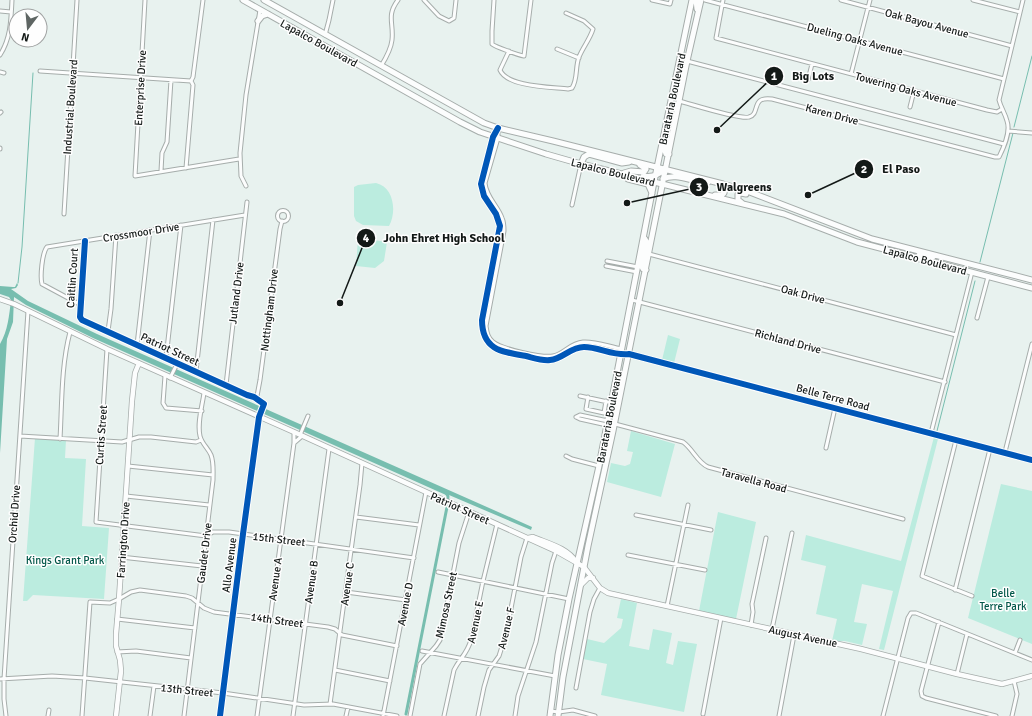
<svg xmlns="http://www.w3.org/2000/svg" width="1032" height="716" font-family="Signika,sans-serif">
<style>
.green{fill:#bbecdf}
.water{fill:#77beaf}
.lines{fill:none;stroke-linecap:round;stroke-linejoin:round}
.stream{stroke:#77beaf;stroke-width:1}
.canal{stroke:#77beaf;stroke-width:3}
.street-casing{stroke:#a6adab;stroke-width:5}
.secondary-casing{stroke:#a6adab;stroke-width:6}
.primary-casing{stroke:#a6adab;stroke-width:7}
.street{stroke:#fcfdfd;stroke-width:3}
.secondary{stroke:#fcfdfd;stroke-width:4.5}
.primary{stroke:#fcfdfd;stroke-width:5}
.cycleway-casing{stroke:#fefefe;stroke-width:8}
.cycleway{stroke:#0057b8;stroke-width:6}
.labels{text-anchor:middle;stroke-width:3;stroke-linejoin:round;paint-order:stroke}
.street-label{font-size:11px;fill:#131917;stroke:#fefefe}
.park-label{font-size:11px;fill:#03584a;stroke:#fefefe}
.leader{fill:none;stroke:#131917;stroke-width:1.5}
.callout-dot{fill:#131917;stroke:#fefefe;stroke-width:1.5}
.mark-label{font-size:12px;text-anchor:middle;font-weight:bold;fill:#fff}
.callout-label{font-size:12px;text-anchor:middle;font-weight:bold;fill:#131917;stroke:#fefefe;stroke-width:3;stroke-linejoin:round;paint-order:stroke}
</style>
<rect width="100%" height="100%" fill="#e8f2ef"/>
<!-- green -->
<path class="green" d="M376 183C394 187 397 212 389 226L363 225 356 221 354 216V187L358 185Z
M360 238 387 242 384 261 375 268 356 266 358 239Z
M668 335 680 339 674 363 662 360Z
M631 431 675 444 661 497 607 482 611 463 625 466 630 464 633 452 627 451Z
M934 437 938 439 884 650 879 649 893 591 862 584 854 622 867 624 862 645 845 641H832L837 619 816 614 826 566 801 560 806 535 901 561Z
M35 438 66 440 65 458 86 459 82 526 109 528 104 599 33 595 27 601H23Z
M1001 484 1032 491V644L968 618Z
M718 512 756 522 736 619 699 611Z
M621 599 637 603 629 646 649 650 653 629 672 633 666 663 673 665 678 641 697 644 684 712 601 695 607 664 583 659 587 639 604 643 621 628 623 619 617 618Z"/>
<!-- water -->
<path class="water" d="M17 283 18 285 16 288 11 289 28 301 97 334 532 527 531 530 449 495H446L93 338 26 305 14 297 13 322 7 339 0 453V344C8 330 9 316 11 300L9 297 0 294V286L13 287H15Z"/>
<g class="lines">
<!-- stream -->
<path class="stream" d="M1014 127 1032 56
M980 262 1013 133
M18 283 22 247 33 73
M937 431 975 281"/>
<!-- canal -->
<path class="canal" d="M406 714 447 507 448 496 446 493"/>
<!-- street casing -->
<g class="street-casing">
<path id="street" d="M145 0 135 176 239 159
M424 0 439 16 449 21 454 18 456 0
M494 0 492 31V44C495 47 519 55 524 56L531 0
M652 0 670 4 671 0
M705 0 1004 79
M723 0 716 38 987 110 997 112 1002 109
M841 0 1012 46
M973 0 1020 12
M0 11 11 12
M325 35 329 20 333 0
M557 49 579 58
M509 51 500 70C507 87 552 87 568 89L572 88C578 79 575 67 579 57 583 47 590 39 593 29L584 21 566 13
M0 55C11 38 11 19 12 0
M687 61 1004 144
M381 66C386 58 391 49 392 40 394 23 386 16 398 0
M40 71 191 81
M0 72 4 73
M851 74 870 0
M808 80 812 64
M679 101C691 104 740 120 749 117 761 114 750 96 772 99L995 157H999C1004 147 1011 132 1007 121 1005 113 1001 108 999 100L1023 0
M910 107 914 91
M0 113 1 112
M498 128 493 137 481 184 484 196 496 214 500 226 482 320C482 356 517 355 544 360 560 361 560 354 572 349 586 342 607 351 621 355
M498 130V138L485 183C486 197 498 206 502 218 504 222 504 227 504 231L486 326C487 333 488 338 493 342 501 349 543 358 553 356 564 354 570 343 583 342 595 341 610 347 622 349
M1008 131 1032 133
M0 148V149
M186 168 193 85 191 81 193 77 203 0
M161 171 162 153 167 142 171 80
M246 186 241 176 240 153 246 95 260 10
M572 205 581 164
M277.5 216a5.5 5.5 0 1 1 11 0a5.5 5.5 0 1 1-11 0Z
M64 214 77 0
M85 241 80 317 82 320 247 395 254 397 264 404 259 417 243 534 220 716
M649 254 956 335
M607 261 638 267
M606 266 637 272
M632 300 945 382
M81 305 42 284C40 277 42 253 47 247L245 215
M977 318 988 277
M108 331 111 309 116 235
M137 345 150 230
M107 349 96 522 206 536 213 532H229L414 558
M166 358 181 225
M196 371 213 220
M165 376 163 403 166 408 202 411
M170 378 177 364
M226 385 247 202
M580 396 608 402
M254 397 257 396 260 380 280 229 282 221
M588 397 586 409 604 413 606 401
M576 417 580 415 608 421
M576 417 580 419 607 425
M615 424 683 442C693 449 697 462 708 467L903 519
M931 433 972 272
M300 435 308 416
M20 436 122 442 139 437H151L196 442 201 440
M60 439C62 404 61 366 70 332
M956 440 922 576 972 596
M294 443 302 436
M826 448 835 408
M1005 452 1032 344
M566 456 572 459 599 466
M128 466 213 475
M126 496 209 505
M636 515 711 530
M356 517 419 525
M628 555 705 570
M121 557 202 566
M438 572 569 599
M955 590 990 449
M346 592 406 600
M667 606 688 505
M117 619 195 628
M939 622 921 691 922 696 926 698 996 716
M751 625 753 612 752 604 766 538
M772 629 792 533
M422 651 555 676
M117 652 136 651 191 658
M1015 653 1020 640
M335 670 390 681
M957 674 967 634
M0 679 52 676 85 678 223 693 304 705 333 704 397 716
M576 688 590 612 594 599 600 588
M330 704 360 485 362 463
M550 711 559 712 573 710 595 716
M703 714 721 618
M6 716 4 699V679L28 311
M48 716 49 710
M82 716 90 602 110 603 119 599 131 592 140 590 186 596 192 598 204 608 214 612 328 627 335 629 342 635 397 646
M150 716 154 686
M184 716 213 480C213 472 214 463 211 455 208 448 202 444 200 436 197 423 202 407 204 393
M257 716 294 443V432
M293 716 329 449
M346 716 348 707
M383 716 426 492
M410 716 420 664 436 646 440 640 459 543 469 512
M444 716 454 670C460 658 467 654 471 640L483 581 497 524
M478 716 484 687 489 670 499 656 506 634 521 557 527 538
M515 716 518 696 536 642 552 563 556 551
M779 716 794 635
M883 716 908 618 911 613H916L1032 660
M1012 716 1017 694 1014 681"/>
</g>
<!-- secondary casing -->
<g class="secondary-casing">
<path id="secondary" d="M0 299 14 304 107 349 294 432 556 551 584 567 600 588 608 593 861 649 957 674 1002 684 1032 676
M622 355 629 354 1032 460
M528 538 533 537C547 543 568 548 576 562
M581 585 588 578H593
M116 716 121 671 120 660 116 646V634L119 599 132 401 135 373 139 363"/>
</g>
<!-- primary casing -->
<g class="primary-casing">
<path id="primary" d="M243 0 460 122 480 132 546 154 581 164 784 214 857 242 1032 288
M264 0 484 123 498 128 553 141 723 184 747 191 872 239 1032 280
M696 0 697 9
M258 21 262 16 268 14
M667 133 665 151 666 154H669
M581 164 584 157 589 154 622 163 629 162
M624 173 631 171 644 172 646 169 640 165
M643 176C652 178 659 175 666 168
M628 179 648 184 652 193
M663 179C677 172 693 183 708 182
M715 195H722L724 193 725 189 720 185
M742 203 738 200V194L741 193 746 194
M645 239 647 243 642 267 643 269 646 270
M920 259 918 257 919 255 933 257
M550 716 558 655 569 599 599 466 654 182 692 0
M558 716 563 677 588 546 613 431 687 61 701 0"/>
</g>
<!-- street -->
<use href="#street" class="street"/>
<!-- secondary -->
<use href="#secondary" class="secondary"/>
<!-- primary -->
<use href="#primary" class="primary"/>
<!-- cycleway casing -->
<g class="cycleway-casing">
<path id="cycleway" d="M498 128 493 137 481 184 484 196 496 214 500 226 482 320C482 350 502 352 526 356 534 358 542 361 550 360 563 359 570 347 584 347 599 347 613 356 629 354L1032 460
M85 241 80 317 82 320 247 395 254 397 264 404 259 417 243 534 220 716"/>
</g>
<!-- cycleway -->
<use href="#cycleway" class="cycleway"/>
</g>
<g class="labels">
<!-- street labels -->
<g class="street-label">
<text transform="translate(927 23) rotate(15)" y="4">Oak Bayou Avenue</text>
<text transform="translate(855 39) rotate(15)" y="4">Dueling Oaks Avenue</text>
<text transform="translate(319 43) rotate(29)" y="4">Lapalco Boulevard</text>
<text transform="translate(140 88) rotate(-87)" y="4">Enterprise Drive</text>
<text transform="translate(906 89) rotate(15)" y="4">Towering Oaks Avenue</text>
<text transform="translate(672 99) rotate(-78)" y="4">Barataria Boulevard</text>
<text transform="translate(70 107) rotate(-86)" y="4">Industrial Boulevard</text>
<text transform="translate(832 114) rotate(15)" y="4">Karen Drive</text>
<text transform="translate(613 172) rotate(14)" y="4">Lapalco Boulevard</text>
<text transform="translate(141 232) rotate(-9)" y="4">Crossmoor Drive</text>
<text transform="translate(925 260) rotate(15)" y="4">Lapalco Boulevard</text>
<text transform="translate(72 278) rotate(-86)" y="4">Caitlin Court</text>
<text transform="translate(236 293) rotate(-83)" y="4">Jutland Drive</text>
<text transform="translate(803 294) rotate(15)" y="4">Oak Drive</text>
<text transform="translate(269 310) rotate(-83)" y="4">Nottingham Drive</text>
<text transform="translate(788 341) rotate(15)" y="4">Richland Drive</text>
<text transform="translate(170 349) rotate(25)" y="4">Patriot Street</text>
<text transform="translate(833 397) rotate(15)" y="4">Belle Terre Road</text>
<text transform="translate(609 417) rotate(-79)" y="4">Barataria Boulevard</text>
<text transform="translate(101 435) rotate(-86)" y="4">Curtis Street</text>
<text transform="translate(754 480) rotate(15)" y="4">Taravella Road</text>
<text transform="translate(460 508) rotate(24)" y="4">Patriot Street</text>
<text transform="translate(14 514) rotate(-86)" y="4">Orchid Drive</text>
<text transform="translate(279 539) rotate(7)" y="4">15th Street</text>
<text transform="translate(123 540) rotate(-86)" y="4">Farrington Drive</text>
<text transform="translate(204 553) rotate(-83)" y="4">Gaudet Drive</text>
<text transform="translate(229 565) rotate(-83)" y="4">Allo Avenue</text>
<text transform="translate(275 579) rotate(-82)" y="4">Avenue A</text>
<text transform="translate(311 582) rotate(-82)" y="4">Avenue B</text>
<text transform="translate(347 584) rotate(-82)" y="4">Avenue C</text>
<text transform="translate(405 604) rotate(-79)" y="4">Avenue D</text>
<text transform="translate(446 605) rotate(-78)" y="4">Mimosa Street</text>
<text transform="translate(277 620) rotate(8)" y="4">14th Street</text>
<text transform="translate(475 622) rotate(-78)" y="4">Avenue E</text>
<text transform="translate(506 628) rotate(-77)" y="4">Avenue F</text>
<text transform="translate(803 636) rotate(12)" y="4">August Avenue</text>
<text transform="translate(187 690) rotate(6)" y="4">13th Street</text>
</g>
<!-- park labels -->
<g class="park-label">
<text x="65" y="564">Kings Grant Park</text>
<text x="1003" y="597">Belle<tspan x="1003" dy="13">Terre Park</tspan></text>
</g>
</g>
<!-- callouts -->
<path class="leader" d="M717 130L774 76M808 195L864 169M627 203L699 187M340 303L366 238"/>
<g class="callout-dot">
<circle cx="717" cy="130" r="4"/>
<circle cx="808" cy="195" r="4"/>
<circle cx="627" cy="203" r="4"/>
<circle cx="340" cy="303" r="4"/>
<circle cx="774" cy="76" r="10"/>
<circle cx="864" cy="169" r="10"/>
<circle cx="699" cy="187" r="10"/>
<circle cx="366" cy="238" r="10"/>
</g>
<g class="mark-label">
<text x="774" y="80">1</text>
<text x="864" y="173">2</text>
<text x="699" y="191">3</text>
<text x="366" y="242">4</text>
</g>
<g class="callout-label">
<text x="813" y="80">Big Lots</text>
<text x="901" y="173">El Paso</text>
<text x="744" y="191">Walgreens</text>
<text x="444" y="242">John Ehret High School</text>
</g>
<!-- north arrow -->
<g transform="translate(28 28) rotate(196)"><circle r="19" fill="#fefefe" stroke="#a0a2a2"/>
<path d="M0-3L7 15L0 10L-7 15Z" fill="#5e6563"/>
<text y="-6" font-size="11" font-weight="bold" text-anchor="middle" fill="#131917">N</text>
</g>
</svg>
